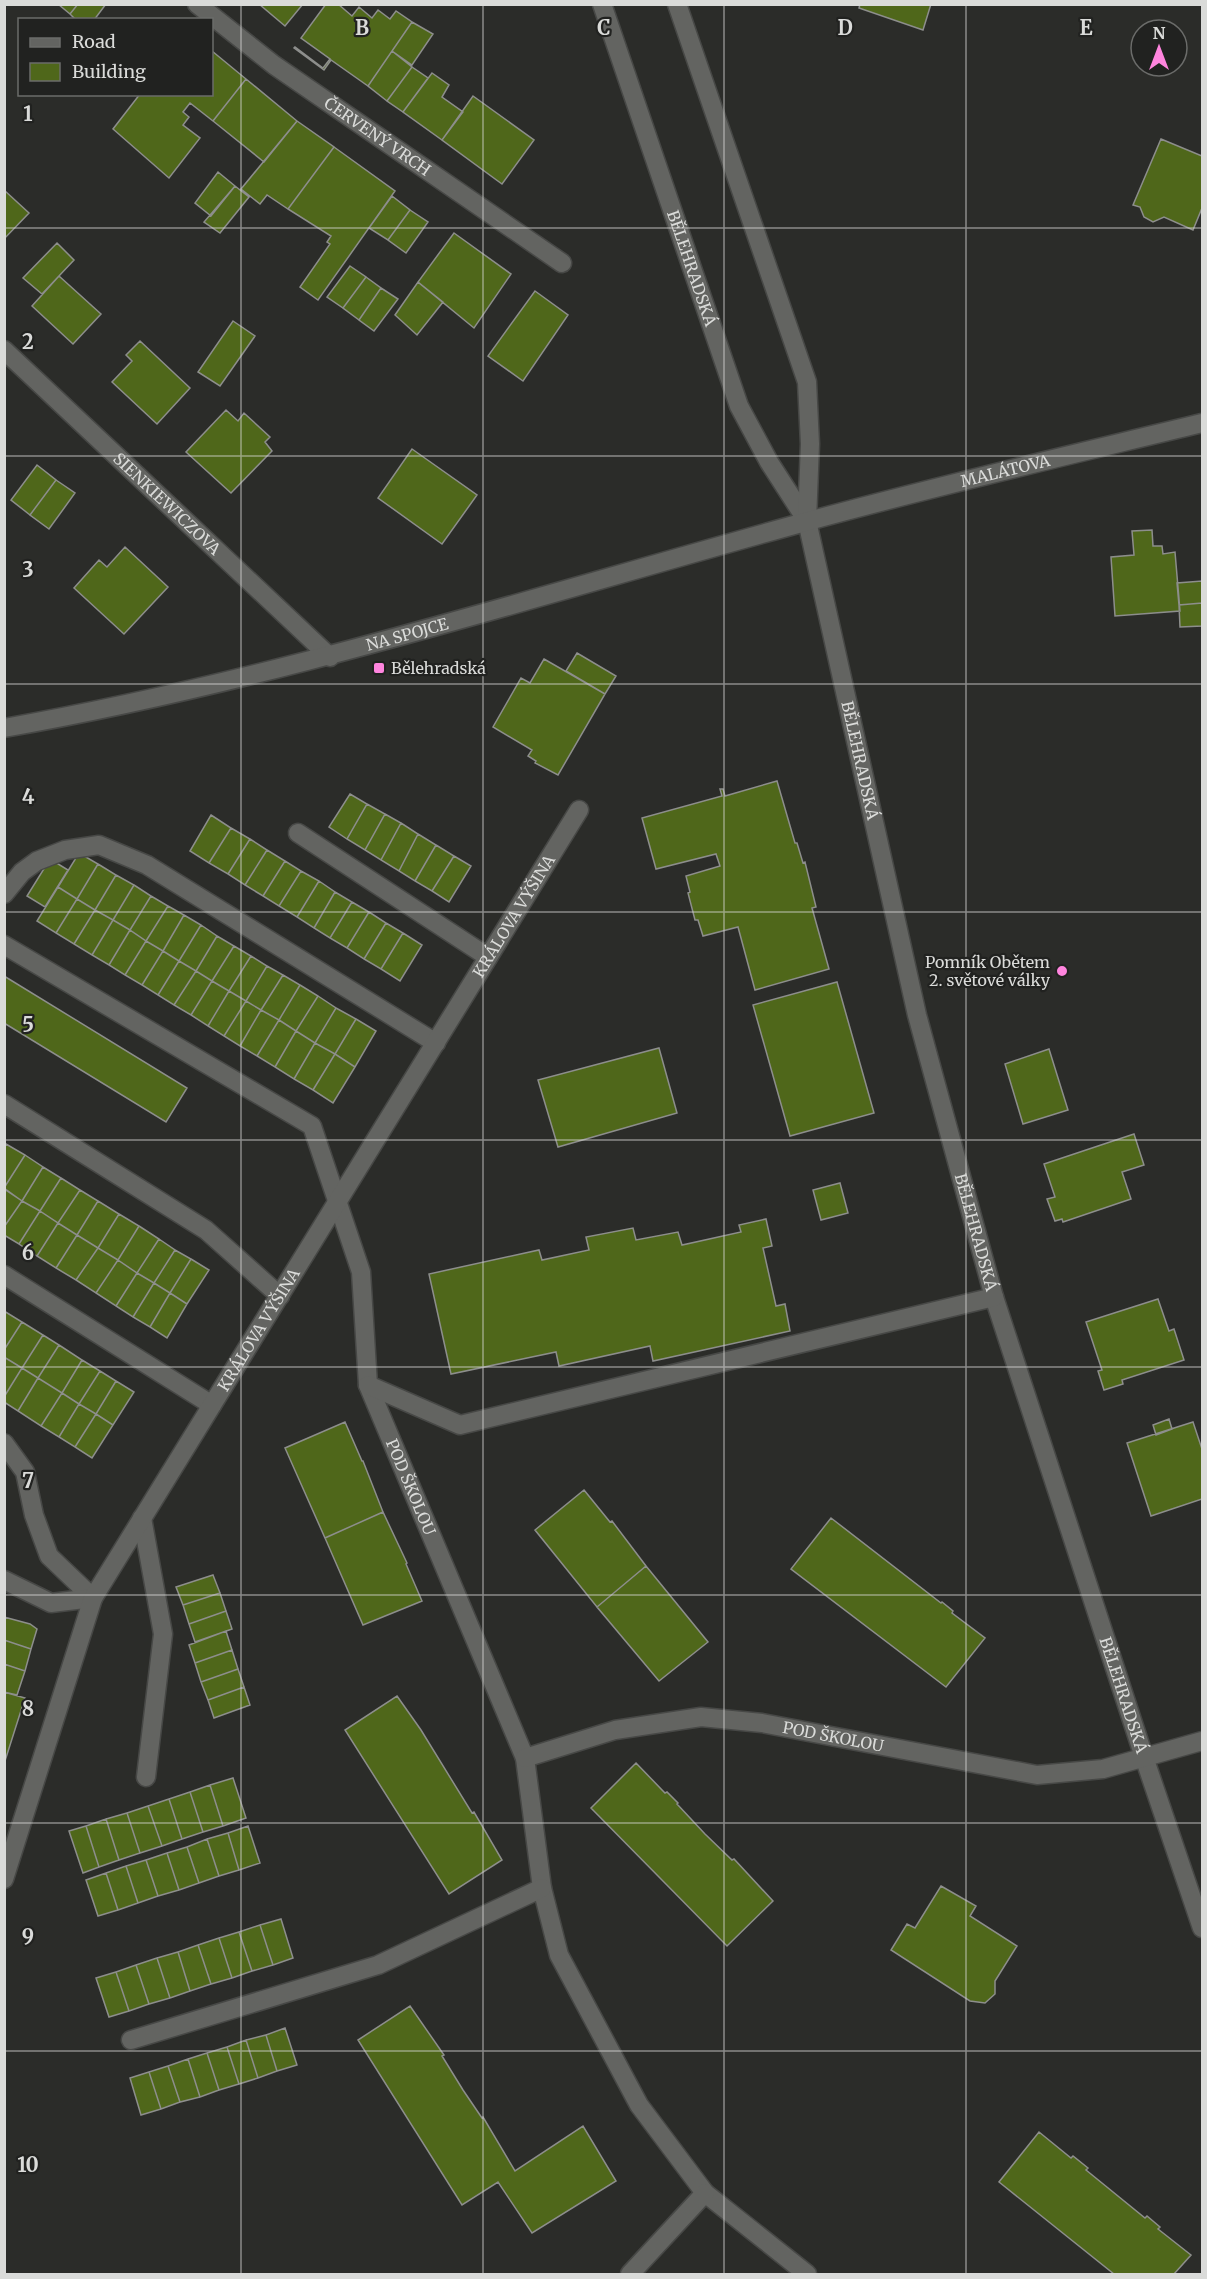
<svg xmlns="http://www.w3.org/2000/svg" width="1207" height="2279" font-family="Merriweather,serif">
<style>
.building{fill:#4f671a;stroke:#8d8e8c;stroke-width:1.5}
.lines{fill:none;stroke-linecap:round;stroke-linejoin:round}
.minor-casing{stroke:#474846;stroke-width:21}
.minor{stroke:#636461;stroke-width:18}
.grid{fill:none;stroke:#dadbd9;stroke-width:1.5;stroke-opacity:0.55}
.poi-dot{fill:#ff85de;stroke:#212220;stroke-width:2}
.labels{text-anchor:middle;stroke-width:4.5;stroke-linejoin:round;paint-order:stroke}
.street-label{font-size:16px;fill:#dadbd9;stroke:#212220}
.poi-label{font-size:16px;fill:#dadbd9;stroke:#212220;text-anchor:start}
.grid-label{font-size:20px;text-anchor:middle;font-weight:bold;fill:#dadbd9;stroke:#212220;stroke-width:4.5;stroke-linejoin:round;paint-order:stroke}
</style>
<rect width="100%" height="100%" fill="#2b2c29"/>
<!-- building -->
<path class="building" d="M58 4H78L70 14Z
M78 4H106L94 20H76L70 14Z
M259 4H303L285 26Z
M326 4H338L352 16 359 7 372 18 378 10 390 19 396 11 412 22 368 86 331 60 324 70 294 48 295 47 323 68 330 59 301 38Z
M860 4H931L923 30 859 8Z
M412 22 433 34 412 65 392 51Z
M212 51 246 79 213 121 190 103 183 112 189 117 183 125 200 138 169 178 113 129 140 94H212Z
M392 51 412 67 387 101 368 86Z
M412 67 428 78 403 112 387 101Z
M432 73 449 85 442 97 463 112 442 140 403 112Z
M246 79 297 121 264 162 213 121Z
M473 96 534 140 502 184 442 140Z
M297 121 334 147 288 209 267 195 260 204 241 189Z
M1161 139 1202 156V208L1193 230 1164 217 1153 222 1144 217 1140 207 1133 205Z
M334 147 395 191 318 300 300 287 330 244 327 242 331 236 288 209Z
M218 172 235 186 211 216 195 203Z
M235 186 249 197 220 233 204 222Z
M4 190 29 213 4 239Z
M392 196 410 210 388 240 369 228Z
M410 210 428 222 406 253 388 240Z
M454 233 511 274 474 328 418 282Z
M57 243 74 260 42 294 23 278Z
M350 266 366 277 343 308 327 297Z
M59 276 101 314 73 344 32 306Z
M366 277 381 288 359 320 343 308Z
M418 282 443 302 417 335 395 315Z
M381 288 398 299 374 331 359 320Z
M535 291 568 315 523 381 488 356Z
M233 321 255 336 220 386 198 372Z
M140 341 190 388 157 424 112 382 132 361 126 355Z
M226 410 238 421 244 413 270 437 265 442 272 451 231 493 186 452Z
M412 449 477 495 442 544 378 498Z
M37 465 56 480 30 515 11 500Z
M56 480 75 493 49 529 30 515Z
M1152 530 1153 546H1162L1163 554 1175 552 1180 611 1115 616 1111 557 1134 555 1132 531Z
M125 547 168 587 124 634 74 588 99 560 107 567Z
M1202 581V603L1179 605 1177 583Z
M1202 603V626L1180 627 1179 605Z
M577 653 616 676 605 694 566 671Z
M544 659 605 694 558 775 535 763 536 761 528 756 532 750 493 727 521 678 530 683Z
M777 781 795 843H797L803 863 805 862 816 907 812 908 829 969 755 990 738 927 703 936 698 920H695L688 893 690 892 686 876 720 866 716 854 656 869 642 818 722 796 720 789H723L725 796Z
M350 794 367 804 347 839 329 827Z
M367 804 385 814 365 850 347 839Z
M385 814 401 823 381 860 365 850Z
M211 815 231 828 209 863 190 851Z
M401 823 418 834 399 871 381 860Z
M231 828 250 839 228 874 209 863Z
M418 834 436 845 415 881 399 871Z
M250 839 267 850 245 885 228 874Z
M436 845 454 856 432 891 415 881Z
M267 850 285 861 263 896 245 885Z
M79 853 98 864 77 899 58 887Z
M454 856 471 866 449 902 432 891Z
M50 859 68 870 45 907 27 896Z
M285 861 301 871 279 906 263 896Z
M98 864 116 875 95 910 77 899Z
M301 871 319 881 297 917 279 906Z
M116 875 134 885 113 920 95 910Z
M319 881 335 892 314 928 297 917Z
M134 885 151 896 130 930 113 920Z
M58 887 77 899 56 933 37 921Z
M335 892 352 902 330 938 314 928Z
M151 896 168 906 146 941 130 930Z
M77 899 95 910 74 944 56 933Z
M352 902 369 912 347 948 330 938Z
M168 906 184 915 163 951 146 941Z
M95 910 113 920 92 955 74 944Z
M369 912 386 923 364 959 347 948Z
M184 915 201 925 179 961 163 951Z
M113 920 130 930 109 965 92 955Z
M386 923 403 933 381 969 364 959Z
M201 925 217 936 196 971 179 961Z
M130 930 146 941 125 975 109 965Z
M403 933 422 945 400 981 381 969Z
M217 936 234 946 212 981 196 971Z
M146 941 163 951 142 985 125 975Z
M234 946 251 956 229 991 212 981Z
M163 951 179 961 158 995 142 985Z
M251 956 267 966 246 1001 229 991Z
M179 961 196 971 174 1005 158 995Z
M267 966 283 975 261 1010 246 1001Z
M196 971 212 981 191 1015 174 1005Z
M283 975 300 985 279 1020 261 1010Z
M4 976 187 1088 166 1122 4 1023Z
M212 981 229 991 208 1026 191 1015Z
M837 982 874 1113 790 1136 753 1005Z
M300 985 318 996 296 1031 279 1020Z
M229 991 246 1001 224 1036 208 1026Z
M318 996 336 1008 315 1043 296 1031Z
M246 1001 261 1010 240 1046 224 1036Z
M336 1008 356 1019 335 1054 315 1043Z
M261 1010 279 1020 257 1056 240 1046Z
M356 1019 376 1031 355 1067 335 1054Z
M279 1020 296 1031 275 1067 257 1056Z
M296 1031 315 1043 294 1079 275 1067Z
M315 1043 335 1054 313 1090 294 1079Z
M659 1048 677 1113 558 1147 538 1080Z
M1049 1049 1068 1110 1023 1124 1005 1064Z
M335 1054 355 1067 333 1103 313 1090Z
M1134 1134 1144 1165 1122 1172 1131 1199 1063 1222 1062 1219 1055 1221 1047 1199 1055 1197 1044 1164Z
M6 1144 25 1155 4 1188V1147Z
M25 1155 43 1167 22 1201 4 1188Z
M43 1167 61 1178 40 1211 22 1201Z
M61 1178 80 1190 58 1223 40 1211Z
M840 1183 848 1213 821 1220 813 1190Z
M4 1189 22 1201 4 1227Z
M80 1190 98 1201 77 1235 58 1223Z
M22 1201 40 1211 19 1244 4 1235V1227Z
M98 1201 119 1214 98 1248 77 1235Z
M40 1211 58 1223 37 1256 19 1244Z
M119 1214 139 1226 118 1260 98 1248Z
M766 1219 772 1246 763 1248 776 1306 785 1304 790 1331 653 1361 650 1346 559 1366 556 1352 451 1374 429 1274 539 1250 542 1260 589 1250 586 1237 633 1228 636 1240 678 1232 682 1245 741 1232 739 1225Z
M58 1223 77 1235 56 1268 37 1256Z
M139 1226 159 1239 137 1273 118 1260Z
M77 1235 98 1248 76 1280 56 1268Z
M159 1239 175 1250 154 1283 137 1273Z
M98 1248 118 1260 96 1293 76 1280Z
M175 1250 191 1259 170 1293 154 1283Z
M191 1259 209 1270 187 1304 170 1293Z
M118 1260 137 1273 116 1306 96 1293Z
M137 1273 154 1283 133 1317 116 1306Z
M154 1283 170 1293 150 1327 133 1317Z
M170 1293 187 1304 167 1338 150 1327Z
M1158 1299 1169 1331 1174 1329 1184 1360 1122 1380 1123 1384 1104 1390 1098 1371 1102 1370 1086 1322Z
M4 1311 22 1322 4 1350Z
M22 1322 43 1335 22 1368 4 1357V1350Z
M43 1335 59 1345 38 1378 22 1368Z
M59 1345 82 1360 62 1393 38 1378Z
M4 1357 22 1368 4 1397Z
M82 1360 100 1371 79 1404 62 1393Z
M22 1368 38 1378 18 1411 4 1402V1397Z
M100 1371 116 1381 96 1414 79 1404Z
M38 1378 62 1393 41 1426 18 1411Z
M116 1381 134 1392 113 1425 96 1414Z
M62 1393 79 1404 59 1437 41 1426Z
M79 1404 96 1414 75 1447 59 1437Z
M96 1414 113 1425 92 1458 75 1447Z
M1169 1419 1172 1429 1156 1435 1153 1425Z
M345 1422 362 1461H363L383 1512 325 1538 285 1448Z
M1193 1422 1202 1449V1499L1151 1516 1127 1443Z
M584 1490 610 1522 612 1521 646 1566 597 1607 535 1530Z
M383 1512 407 1563 406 1564 422 1601 363 1625 325 1538Z
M831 1518 941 1603 942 1602 953 1611 952 1613 985 1638 946 1687 791 1569Z
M646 1566 708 1642 659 1681 597 1607Z
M213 1575 220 1593 183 1605 176 1587Z
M220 1593 226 1611 189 1624 183 1605Z
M226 1611 232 1629 195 1642 189 1624Z
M4 1617 30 1624 37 1629 31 1649 4 1640Z
M226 1631 232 1650 195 1663 189 1645Z
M4 1640 31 1649 25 1671 4 1664Z
M232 1650 238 1669 201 1682 195 1663Z
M4 1664 25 1671 17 1695 4 1692Z
M238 1669 244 1687 208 1700 201 1682Z
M244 1687 250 1705 214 1718 208 1700Z
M4 1692 25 1698 4 1764Z
M397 1696 421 1730 472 1813 474 1812 502 1860 449 1894 345 1730Z
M636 1763 665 1793 667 1792 678 1803 677 1804 705 1834 732 1860 734 1859 773 1901 727 1946 591 1808Z
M233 1778 246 1818 223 1826 210 1785Z
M210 1785 223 1826 203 1832 190 1792Z
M190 1792 203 1832 182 1839 169 1799Z
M169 1799 182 1839 162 1846 148 1806Z
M148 1806 162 1846 140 1853 127 1813Z
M127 1813 140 1853 119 1860 106 1819Z
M106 1819 119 1860 99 1867 86 1826Z
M86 1826 99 1867 83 1873 69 1831Z
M248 1826 260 1863 239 1870 228 1833Z
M228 1833 239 1870 219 1876 207 1839Z
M207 1839 219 1876 199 1883 187 1847Z
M187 1847 199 1883 179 1890 167 1853Z
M167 1853 179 1890 158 1896 146 1860Z
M146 1860 158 1896 138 1903 126 1866Z
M126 1866 138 1903 118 1910 106 1873Z
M106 1873 118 1910 98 1916 86 1880Z
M941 1886 976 1906 970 1916 1017 1946 995 1981V1994L985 2003 970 2001 891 1950 907 1924 915 1928Z
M281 1919 293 1958 273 1965 260 1925Z
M260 1925 273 1965 252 1971 239 1932Z
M239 1932 252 1971 232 1978 219 1938Z
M219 1938 232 1978 211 1984 198 1945Z
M198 1945 211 1984 190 1991 178 1952Z
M178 1952 190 1991 170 1998 157 1958Z
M157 1958 170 1998 149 2004 136 1965Z
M136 1965 149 2004 129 2011 116 1972Z
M116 1972 129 2011 109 2017 96 1978Z
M410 2006 444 2055 442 2056 463 2090 482 2118 483 2117 515 2171 583 2126 616 2181 532 2233 498 2182 462 2205 358 2040Z
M285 2028 297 2065 277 2071 266 2035Z
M266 2035 277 2071 258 2078 246 2040Z
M246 2040 258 2078 239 2084 227 2047Z
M227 2047 239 2084 219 2090 207 2053Z
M207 2053 219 2090 200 2097 188 2059Z
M188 2059 200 2097 180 2102 168 2066Z
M168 2066 180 2102 161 2109 149 2072Z
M149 2072 161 2109 141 2115 130 2078Z
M1039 2132 1071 2158 1073 2156 1088 2168 1086 2170 1145 2218 1147 2216 1160 2227 1158 2229 1191 2255 1174 2274H1114L999 2182Z"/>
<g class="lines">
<!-- minor casing -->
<g class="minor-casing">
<g id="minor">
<path id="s1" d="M197 4 274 65 562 263"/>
<path id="s2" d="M602 4 739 406 769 462 807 521"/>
<path id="s3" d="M677 4 807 382 810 444 807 521 917 1015 994 1297 1144 1757 1202 1928"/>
<path id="s4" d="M4 350 330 657"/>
<path id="s5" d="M4 728C276 680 539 595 805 522 936 486 1070 455 1202 423"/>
<path d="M298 833 488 957"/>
<path d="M4 894 22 872 37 861 65 850 99 845 147 865 436 1043"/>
<path id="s6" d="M4 945 312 1126 361 1272 368 1385 525 1758 542 1888 559 1955 639 2105 705 2193 807 2274"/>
<path d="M4 1104 206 1230 280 1296"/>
<path d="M4 1275 212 1405"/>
<path d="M368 1385 460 1425 994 1297"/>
<path d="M4 1443 25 1472 34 1515 49 1556 93 1598"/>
<path d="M142 1518 163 1634 146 1777"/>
<path d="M4 1580 51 1603 93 1598"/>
<path id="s7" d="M525 1758 615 1730 701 1717 762 1723 1037 1775 1103 1769 1202 1741"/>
<path id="s8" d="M4 1879 93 1598 579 810"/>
<path d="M131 2040 378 1965 542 1888"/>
<path d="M630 2274 705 2193"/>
</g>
</g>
<!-- minor -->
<use href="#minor" class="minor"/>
</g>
<!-- grid -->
<path class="grid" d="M241 4V2274M483 4V2274M724 4V2274M966 4V2274M4 228H1202M4 456H1202M4 684H1202M4 912H1202M4 1140H1202M4 1367H1202M4 1595H1202M4 1823H1202M4 2051H1202"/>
<!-- markers -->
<g class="poi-dot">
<rect x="373" y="662" width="12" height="12" rx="3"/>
<circle cx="1062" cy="971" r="6"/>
</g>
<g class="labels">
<!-- street labels -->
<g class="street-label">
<text dy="6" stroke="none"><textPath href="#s1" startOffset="224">ČERVENÝ VRCH</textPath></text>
<text dy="6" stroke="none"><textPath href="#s2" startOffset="279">BĚLEHRADSKÁ</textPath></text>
<text dy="6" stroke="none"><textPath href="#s5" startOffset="1034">MALÁTOVA</textPath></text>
<text dy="6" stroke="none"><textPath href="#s4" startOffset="224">SIENKIEWICZOVA</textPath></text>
<text dy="6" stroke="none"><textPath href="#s5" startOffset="414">NA SPOJCE</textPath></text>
<text dy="6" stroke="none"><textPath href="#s3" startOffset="784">BĚLEHRADSKÁ</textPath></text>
<text dy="6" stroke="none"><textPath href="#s8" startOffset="1096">KRÁLOVA VÝŠINA</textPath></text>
<text dy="6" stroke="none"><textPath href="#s3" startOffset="1270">BĚLEHRADSKÁ</textPath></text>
<text dy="6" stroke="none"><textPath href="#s8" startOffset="610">KRÁLOVA VÝŠINA</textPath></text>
<text dy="6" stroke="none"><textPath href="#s6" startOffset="735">POD ŠKOLOU</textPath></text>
<text dy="6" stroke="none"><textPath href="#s3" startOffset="1756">BĚLEHRADSKÁ</textPath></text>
<text dy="6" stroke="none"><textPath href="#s7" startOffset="315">POD ŠKOLOU</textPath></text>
</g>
<!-- poi labels -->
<g class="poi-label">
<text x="391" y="674">Bělehradská</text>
<text x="1050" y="968" text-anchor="end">Pomník Obětem<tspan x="1050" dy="18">2. světové války</tspan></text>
</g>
</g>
<g class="grid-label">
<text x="362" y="35">B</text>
<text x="604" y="35">C</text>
<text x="845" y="35">D</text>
<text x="1086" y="35">E</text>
<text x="28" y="121">1</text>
<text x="28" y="349">2</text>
<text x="28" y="577">3</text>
<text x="28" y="804">4</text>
<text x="28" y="1032">5</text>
<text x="28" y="1260">6</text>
<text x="28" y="1488">7</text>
<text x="28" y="1716">8</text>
<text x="28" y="1944">9</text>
<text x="28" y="2172">10</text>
</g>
<!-- border -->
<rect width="1207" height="2279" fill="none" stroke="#dadbd9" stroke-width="12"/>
<!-- legend -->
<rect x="18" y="18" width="195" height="78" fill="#212220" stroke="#6b6c6a" stroke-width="1.5"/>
<rect x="30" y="38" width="30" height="9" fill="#636461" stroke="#6b6c6a" stroke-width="1.5"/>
<text x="72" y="48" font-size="18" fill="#dadbd9">Road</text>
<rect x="30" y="63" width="30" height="18" fill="#4f671a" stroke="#6b6c6a" stroke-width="1.5"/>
<text x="72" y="78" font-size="18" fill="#dadbd9">Building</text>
<!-- north arrow -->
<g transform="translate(1159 48)"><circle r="28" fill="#212220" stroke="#6b6c6a" stroke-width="1.5"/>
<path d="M0-4.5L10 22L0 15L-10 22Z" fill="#ff85de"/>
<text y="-9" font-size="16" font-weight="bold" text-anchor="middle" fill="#dadbd9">N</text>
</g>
</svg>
